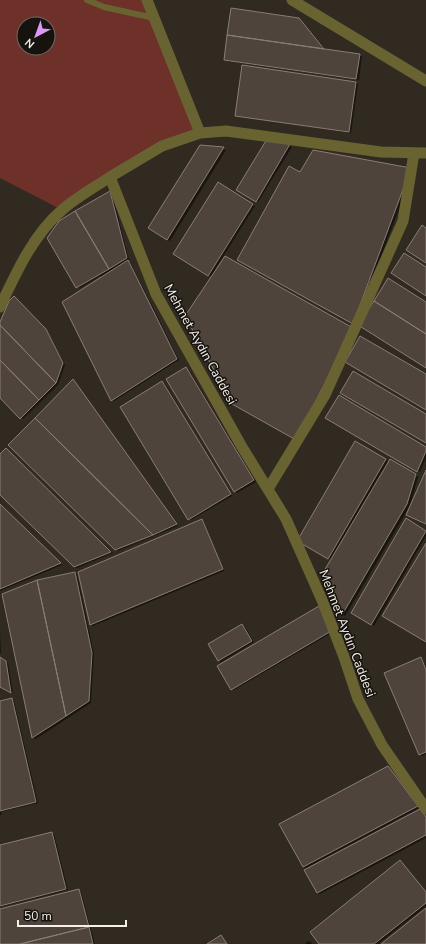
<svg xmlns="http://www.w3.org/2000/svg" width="426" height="944" font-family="'Nunito Sans',sans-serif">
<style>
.green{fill:#6d3129;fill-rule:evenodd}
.shadow{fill:#0007}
.building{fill:#4f443c;stroke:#8a7d75}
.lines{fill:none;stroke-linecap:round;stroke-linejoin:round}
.service{stroke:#696332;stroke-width:6}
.minor{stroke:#696332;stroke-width:11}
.tertiary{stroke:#696332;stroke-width:11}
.labels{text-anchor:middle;stroke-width:3;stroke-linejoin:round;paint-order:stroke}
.street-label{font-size:13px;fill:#f5f0ea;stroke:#16130e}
</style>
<rect width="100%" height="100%" fill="#302a20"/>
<!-- green -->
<path class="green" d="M0 0H147L200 133 162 146 62 210 0 178ZM24 24H48V48H24Z"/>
<!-- shadow -->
<path class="shadow" d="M301 21 326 50 362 56 359 80 227 61 225 59Z
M356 83 358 84 351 133 239 116Z
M267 140 292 147 258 202 237 190Z
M200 146 226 150 170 241 149 228Z
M413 171 356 325 300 174Z
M218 184 255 206 216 268 218 269 212 277 175 254Z
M110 192 112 193 129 260 127 261 130 262 179 360 114 401 112 400 101 278 100 276 80 288 77 287Z
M14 297 48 332 65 365 58 385 23 419 0 397V325Z
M186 368 189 370 256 482 237 493 235 491Z
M73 381 75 382 178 526 118 551 116 549Z
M162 382 165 384 232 496 191 520 189 519Z
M327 417 426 448V458L420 472Z
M356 442 389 462 390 460 418 477 410 506 345 616 343 615 325 571 331 560 298 541Z
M8 451 113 553 77 568 74 567 0 494V455Z
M0 504 62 565 0 591Z
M407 520 426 531V536L374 626 352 613Z
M202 521 204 522 224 571 93 626 91 625Z
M75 573 77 574 94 654 91 703 36 739 33 738 3 594Z
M319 608 335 631 234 690 232 689Z
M242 625 245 627 254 642 221 662 219 661 209 645Z
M0 631 1 653H0Z
M0 658 8 663 13 693 0 686Z
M420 659 423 660 426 667V754L422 756 420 754Z
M12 699 14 701 38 803 1 812 2 814 0 815V702Z
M388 767 390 769 419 808 306 868 303 867Z
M422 811 426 816V838L320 894 317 893Z
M51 833 54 834 68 890 0 907V846Z
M400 861 426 892V906L378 944H321Z
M79 890 81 892 95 944H0V910Z
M308 941 311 942 312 944H305Z"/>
<!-- building -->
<path class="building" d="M231 8 299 18 324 49 227 35Z
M227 35 360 54 356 79 224 60Z
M242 65 356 82 349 132 235 116Z
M267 139 290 144 256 202 236 190Z
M200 145 224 147 167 240 148 228Z
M313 150 411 168 353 324 237 260 289 166 300 172Z
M218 182 253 204 208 276 173 254Z
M110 191 127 258 109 269 75 211Z
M75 211 109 269 76 288 47 238 59 221Z
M422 225 426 228V263L406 250Z
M404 253 426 267V296L391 273Z
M225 256 353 328 296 440 232 404 185 316Z
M128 260 177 359 111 401 62 302Z
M388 278 426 302V334L374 301Z
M14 296 46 329 63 363 56 383 0 325V322L9 301Z
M374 301 426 334V368L358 325Z
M0 325 56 383 39 400 0 360Z
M360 336 426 374V410L345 362Z
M0 360 39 400 20 419 0 398Z
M186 367 254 480 234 492 166 379Z
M353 371 426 414V443L340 393Z
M73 379 177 524 153 535 35 418Z
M162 381 231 494 188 520 120 407Z
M339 395 426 447V451L417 472 325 418Z
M35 418 153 535 115 550 8 445Z
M355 441 386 459 328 559 297 541Z
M6 448 111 552 74 567 0 495V454Z
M390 459 416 474 407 504 342 615 324 571Z
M426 470V524L406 515Z
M0 504 61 563 0 589Z
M406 518 426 531 371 625 351 613Z
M202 519 223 569 90 625 78 572Z
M426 543V642L382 616Z
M75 572 92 653 89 701 66 716 37 580Z
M37 580 66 716 32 738 2 594Z
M319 606 333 630 231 690 217 666Z
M242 624 252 641 218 661 208 644Z
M0 657 6 661 11 693 0 687Z
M421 657 426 670V752L419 755 384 673Z
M12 698 36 802 0 811V701Z
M388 766 418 806 303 867 279 824Z
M420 809 426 817V835L317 893 304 870Z
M52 832 66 889 0 906V845Z
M400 860 426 892V903L374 944H319L310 932Z
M79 889 89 927 20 944H0V909Z
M426 908V943L425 944H381Z
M89 927 93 944H20Z
M221 935 227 944H207Z"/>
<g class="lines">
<!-- service -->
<path class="service" d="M87 0 104 7 154 18"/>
<!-- minor -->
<path class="minor" d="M147 0 200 133
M426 153 381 152 226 131 200 133 162 146 110 177 156 294 242 447 286 519 322 600 344 657 358 699 382 745 426 809
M0 307C16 273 33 235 62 210 77 197 95 187 110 177
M268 489 325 395 403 221 414 153"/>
<!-- tertiary -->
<path class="tertiary" d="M292 0 426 81"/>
</g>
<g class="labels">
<!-- street labels -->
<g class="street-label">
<text transform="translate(201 344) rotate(61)" y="5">Mehmet Aydın Caddesi</text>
<text transform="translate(348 633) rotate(69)" y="5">Mehmet Aydın Caddesi</text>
</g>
</g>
<!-- north arrow -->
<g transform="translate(36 36) rotate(221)"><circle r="19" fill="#16130e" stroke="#6f6b66"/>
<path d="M0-3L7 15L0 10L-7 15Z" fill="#dc99f4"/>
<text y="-6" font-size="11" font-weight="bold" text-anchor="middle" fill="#f5f0ea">N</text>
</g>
<!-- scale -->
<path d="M18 920v6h108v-6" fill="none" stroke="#f5f0ea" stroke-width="2"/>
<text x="24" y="920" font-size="12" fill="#f5f0ea" stroke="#16130e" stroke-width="3" paint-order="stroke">50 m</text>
</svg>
